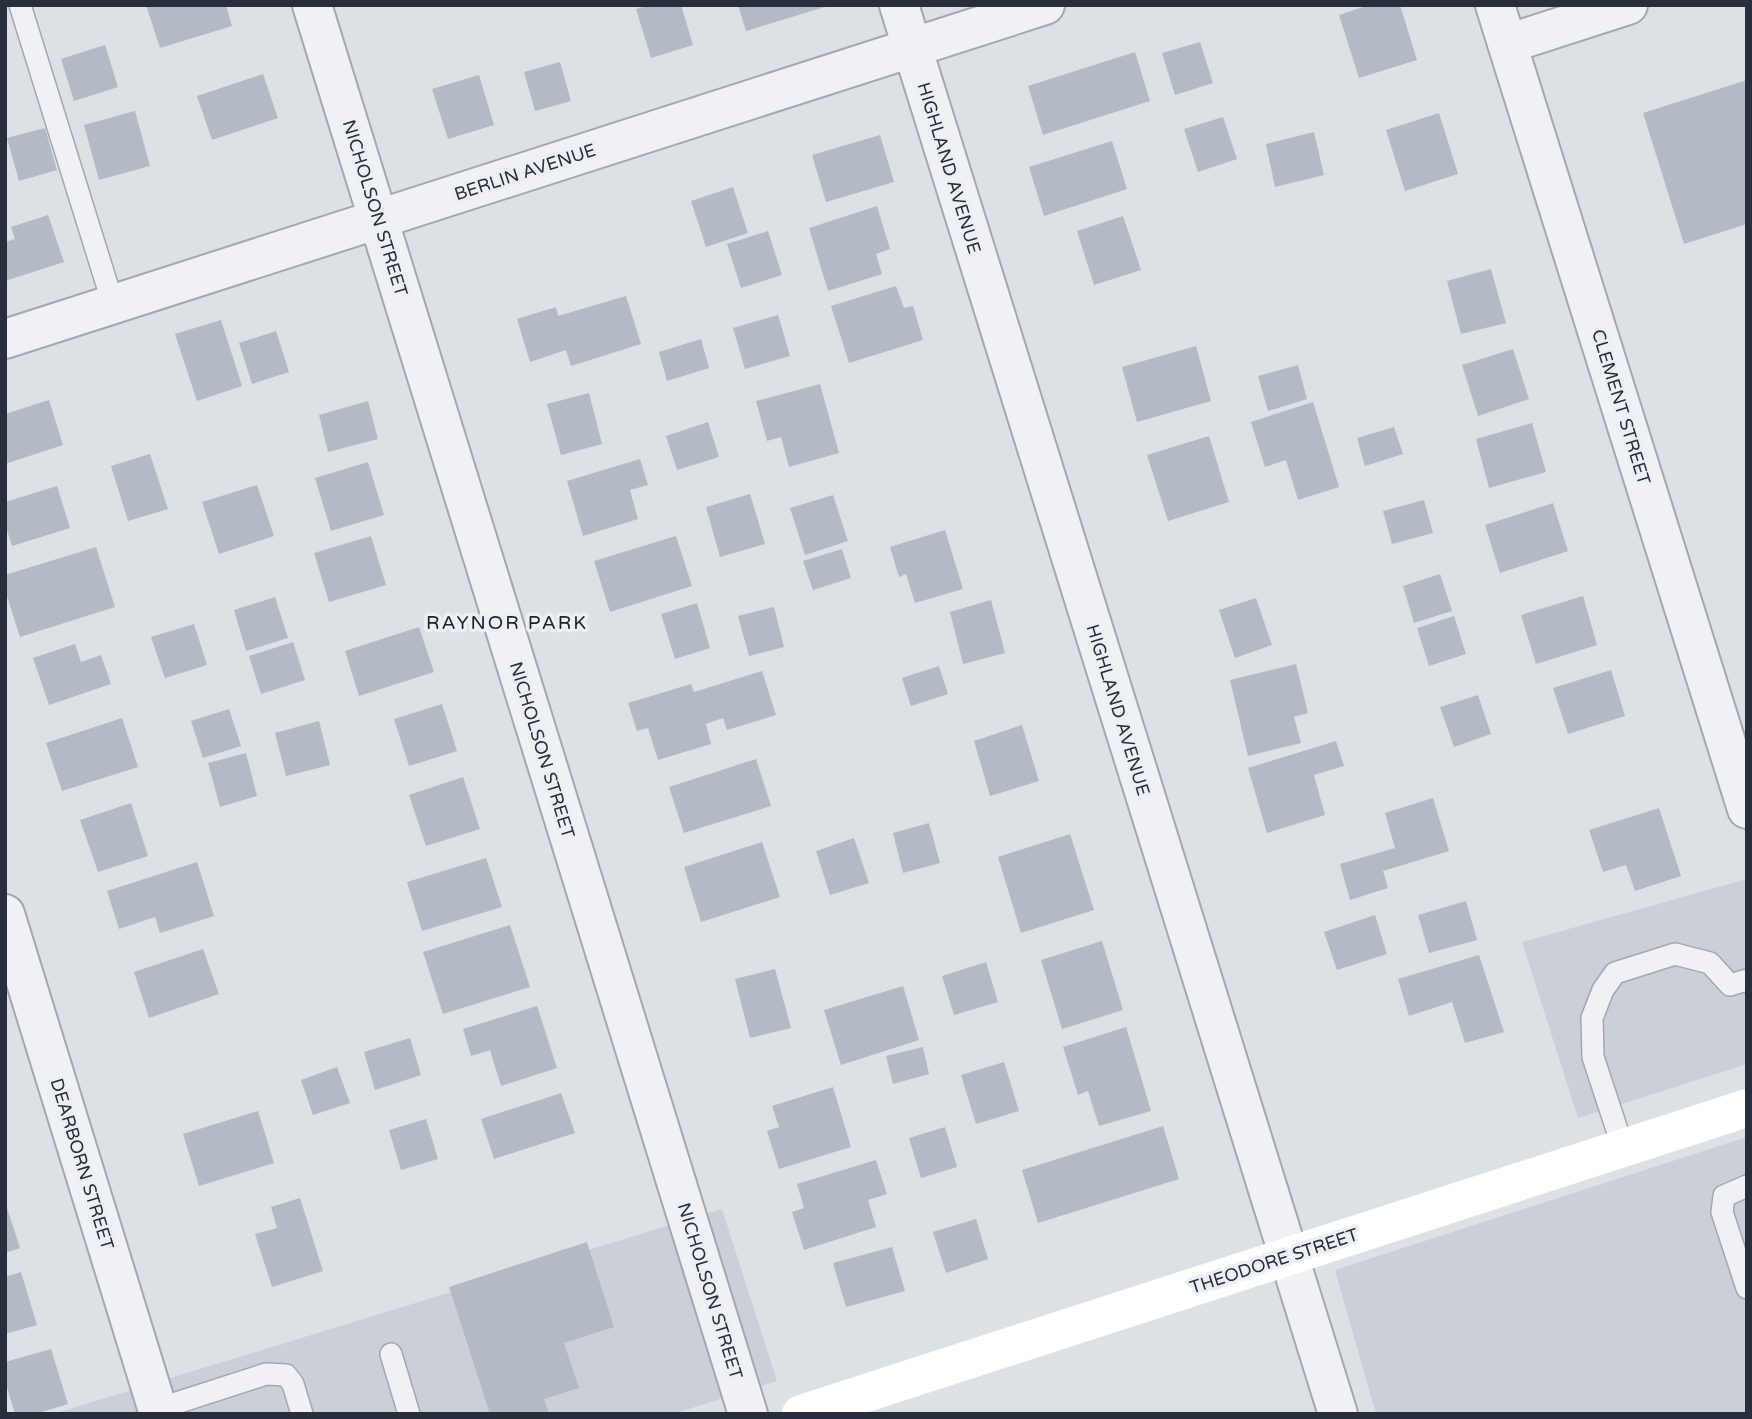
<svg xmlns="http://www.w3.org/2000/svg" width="1752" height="1419" font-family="'Varela Round',sans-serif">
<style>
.built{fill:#cbd0d8}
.building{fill:#b4bac3}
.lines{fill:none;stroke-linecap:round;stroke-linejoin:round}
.lane-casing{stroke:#a2a8b0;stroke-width:24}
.street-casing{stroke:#a2a8b0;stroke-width:42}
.lane{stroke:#eff1f5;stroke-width:21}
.street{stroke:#eff1f5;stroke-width:38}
.secondary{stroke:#fff;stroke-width:38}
.labels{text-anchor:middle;stroke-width:7;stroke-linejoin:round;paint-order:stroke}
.street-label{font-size:18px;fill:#272f3c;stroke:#ecf0f4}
.neighbourhood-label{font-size:19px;letter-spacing:2px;fill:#19212d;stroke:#ecf0f4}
</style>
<rect width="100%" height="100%" fill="#dce1e6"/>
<!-- built -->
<path class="built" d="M1747 879V1064L1578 1118 1522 942Z
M1747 1137V1414H1376L1335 1270Z
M722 1209 777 1381 673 1414H53Z"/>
<!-- building -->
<path class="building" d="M146 5H226L232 26 160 48Z
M650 5H681L693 45 651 58 636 9Z
M738 5H828V6L746 31Z
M1369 5H1400L1417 60 1359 78 1339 15Z
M1200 42 1213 83 1175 95 1162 53Z
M105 45 118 87 74 101 61 59Z
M1135 52 1150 101 1043 135 1028 86Z
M560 62 571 101 535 111 524 72Z
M263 74 278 118 212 140 197 96Z
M479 75 494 125 448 139 432 89Z
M1747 80V224L1684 244 1643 113Z
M135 111 150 166 99 180 84 125Z
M1439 113 1458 174 1405 191 1386 130Z
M1223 117 1237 159 1198 172 1184 129Z
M45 128 57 170 19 181 7 138Z
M1314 132 1324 175 1275 187 1266 144Z
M880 135 894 182 826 202 812 155Z
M1112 141 1127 189 1044 216 1029 167Z
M733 187 748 233 706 247 691 201Z
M877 206 890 249 876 254 882 274 828 291 809 228Z
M48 215 64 262 5 281V242L15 239 11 227Z
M1123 216 1141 270 1094 285 1077 231Z
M768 231 782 275 741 288 727 244Z
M1491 269 1506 323 1461 334 1447 281Z
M896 286 904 308 913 306 923 340 849 363 831 306Z
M626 296 641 344 571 366 566 350 530 362 517 319 556 307 558 316Z
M778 315 790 356 745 369 733 328Z
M221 320 242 386 197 401 175 334Z
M276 331 289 372 252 384 239 343Z
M701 339 709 368 667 381 659 352Z
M1196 346 1211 401 1137 422 1122 367Z
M1513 349 1529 399 1478 416 1462 365Z
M1298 365 1307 399 1268 411 1258 376Z
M820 384 839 453 789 467 781 437 767 441 756 401Z
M589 393 602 444 561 455 547 404Z
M49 400 63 445 5 464V414Z
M368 401 378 439 328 452 319 415Z
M1313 402 1339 487 1298 500 1286 460 1265 467 1251 422Z
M708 422 719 457 677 470 666 436Z
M1532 423 1546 472 1489 488 1476 439Z
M1394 427 1403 454 1365 466 1357 438Z
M1209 436 1229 502 1168 521 1147 455Z
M150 454 168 509 128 521 111 466Z
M640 459 648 485 630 490 638 519 583 536 567 481Z
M368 462 384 515 331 531 315 478Z
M257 485 274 536 219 554 202 502Z
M57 486 70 528 12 546 5 524V502Z
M750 494 765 544 720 557 706 507Z
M833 495 848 541 805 555 790 508Z
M1424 500 1433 533 1392 544 1383 511Z
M1553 503 1568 551 1500 573 1485 525Z
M945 530 963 589 915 603 906 574 899 577 890 547Z
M371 536 386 585 329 602 314 553Z
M676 536 692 586 610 612 594 561Z
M96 547 115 607 20 637 5 590V575Z
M842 549 851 578 813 590 803 561Z
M1440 574 1452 611 1414 623 1403 586Z
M1583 596 1597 645 1536 664 1521 615Z
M275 597 288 638 246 651 234 610Z
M1256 598 1272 645 1235 658 1219 610Z
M991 600 1005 653 963 664 950 612Z
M697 603 710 648 675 659 661 614Z
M774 607 784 647 749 656 738 616Z
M1454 616 1466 654 1429 666 1417 628Z
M194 624 207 665 165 678 151 637Z
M419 627 434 672 359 696 345 651Z
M293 642 305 680 261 694 249 656Z
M75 644 81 662 101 655 111 684 49 705 33 658Z
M1296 664 1308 713 1294 717 1301 743 1248 756 1230 680Z
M939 666 948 694 911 706 902 678Z
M1611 670 1625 716 1568 734 1553 688Z
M762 671 776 715 727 730 723 718 706 724 711 744 658 760 648 728 637 731 628 703 691 684 694 692Z
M1478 695 1491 734 1454 747 1440 707Z
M442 704 457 751 409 766 394 719Z
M229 709 241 746 203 758 191 721Z
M122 718 138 767 62 791 46 743Z
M319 721 330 765 286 776 275 733Z
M1022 725 1039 781 990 796 974 741Z
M1336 741 1344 766 1314 775 1325 815 1267 833 1248 768Z
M246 753 257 796 220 807 208 763Z
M756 759 771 806 684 833 669 787Z
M463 777 480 829 426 846 409 795Z
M1433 798 1449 851 1383 871 1388 888 1350 900 1340 864 1395 848 1385 813Z
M131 803 148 856 98 872 80 820Z
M1659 808 1681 876 1635 891 1626 865 1603 872 1589 830Z
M929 823 940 863 903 873 893 833Z
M1070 834 1094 910 1021 933 998 857Z
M854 838 869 883 830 895 816 851Z
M762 842 780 897 701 922 684 867Z
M486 858 502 907 422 931 407 882Z
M197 862 214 916 160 933 155 917 119 929 107 891Z
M1466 901 1477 940 1429 953 1418 915Z
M1375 915 1387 954 1337 970 1324 932Z
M510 925 530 987 443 1014 423 952Z
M1102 941 1123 1010 1062 1029 1041 960Z
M203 949 219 994 149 1018 134 972Z
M1479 955 1504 1032 1465 1043 1452 1002 1409 1016 1398 979Z
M986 962 998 1002 954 1015 942 976Z
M775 969 791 1028 750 1038 735 979Z
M903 986 919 1040 841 1065 824 1010Z
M537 1006 557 1068 501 1086 490 1050 471 1056 463 1029Z
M1126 1027 1151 1111 1099 1126 1088 1091 1078 1095 1063 1047Z
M410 1038 421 1075 375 1090 364 1052Z
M923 1047 929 1074 893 1084 886 1056Z
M1004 1062 1019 1111 976 1124 961 1075Z
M337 1067 350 1103 313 1115 301 1080Z
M833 1087 851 1147 779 1169 767 1131 779 1127 772 1106Z
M561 1093 575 1133 494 1159 481 1119Z
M258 1111 274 1163 199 1186 183 1134Z
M426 1119 438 1159 401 1170 389 1130Z
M1163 1126 1179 1179 1038 1223 1022 1170Z
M945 1127 957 1167 921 1178 909 1138Z
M876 1160 887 1194 868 1200 876 1227 804 1250 792 1212 804 1208 797 1184Z
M300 1198 323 1271 272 1287 255 1234 277 1228 271 1207Z
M5 1202 20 1248 5 1253Z
M976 1219 988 1259 946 1273 933 1232Z
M587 1242 614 1327 564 1343 579 1388 544 1399 549 1414H490L449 1287Z
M892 1247 905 1291 846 1307 833 1263Z
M21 1272 37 1325 5 1334V1277Z
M51 1349 68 1404 35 1414H15L5 1381V1362Z"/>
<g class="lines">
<!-- lane casing -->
<g class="lane-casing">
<path id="lane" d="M20 5 113 304
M1623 1148 1593 1057 1592 1018 1603 990 1615 973 1675 954 1710 963 1730 985 1747 980
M1747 1186 1724 1196 1722 1212 1747 1288
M391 1354 409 1414
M158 1409 266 1374 286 1375 293 1384 302 1414"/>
</g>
<!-- street casing -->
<g class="street-casing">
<path id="street" d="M312 5 748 1414
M899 5 1338 1414
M1495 5 1747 809
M1507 44 1628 5
M5 339 1045 5
M5 914 159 1414"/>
</g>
<!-- lane -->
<use href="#lane" class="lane"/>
<!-- street -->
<use href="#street" class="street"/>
<!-- secondary -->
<path class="secondary" d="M801 1414 1747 1108"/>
</g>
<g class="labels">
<!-- street labels -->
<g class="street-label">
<text transform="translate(949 168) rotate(73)" y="6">HIGHLAND AVENUE</text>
<text transform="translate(525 172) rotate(-18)" y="6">BERLIN AVENUE</text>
<text transform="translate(375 208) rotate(73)" y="6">NICHOLSON STREET</text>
<text transform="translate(1621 407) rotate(73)" y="6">CLEMENT STREET</text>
<text transform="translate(1118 710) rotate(73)" y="6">HIGHLAND AVENUE</text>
<text transform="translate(542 750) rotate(73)" y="6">NICHOLSON STREET</text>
<text transform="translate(82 1164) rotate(73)" y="6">DEARBORN STREET</text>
<text transform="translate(1274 1261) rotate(-18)" y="6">THEODORE STREET</text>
<text transform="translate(710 1291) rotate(73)" y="6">NICHOLSON STREET</text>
</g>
<!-- neighbourhood labels -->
<g class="neighbourhood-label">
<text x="507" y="629">RAYNOR PARK</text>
</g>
</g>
<!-- border -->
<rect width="1752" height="1419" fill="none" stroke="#272f3c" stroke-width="14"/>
</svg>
